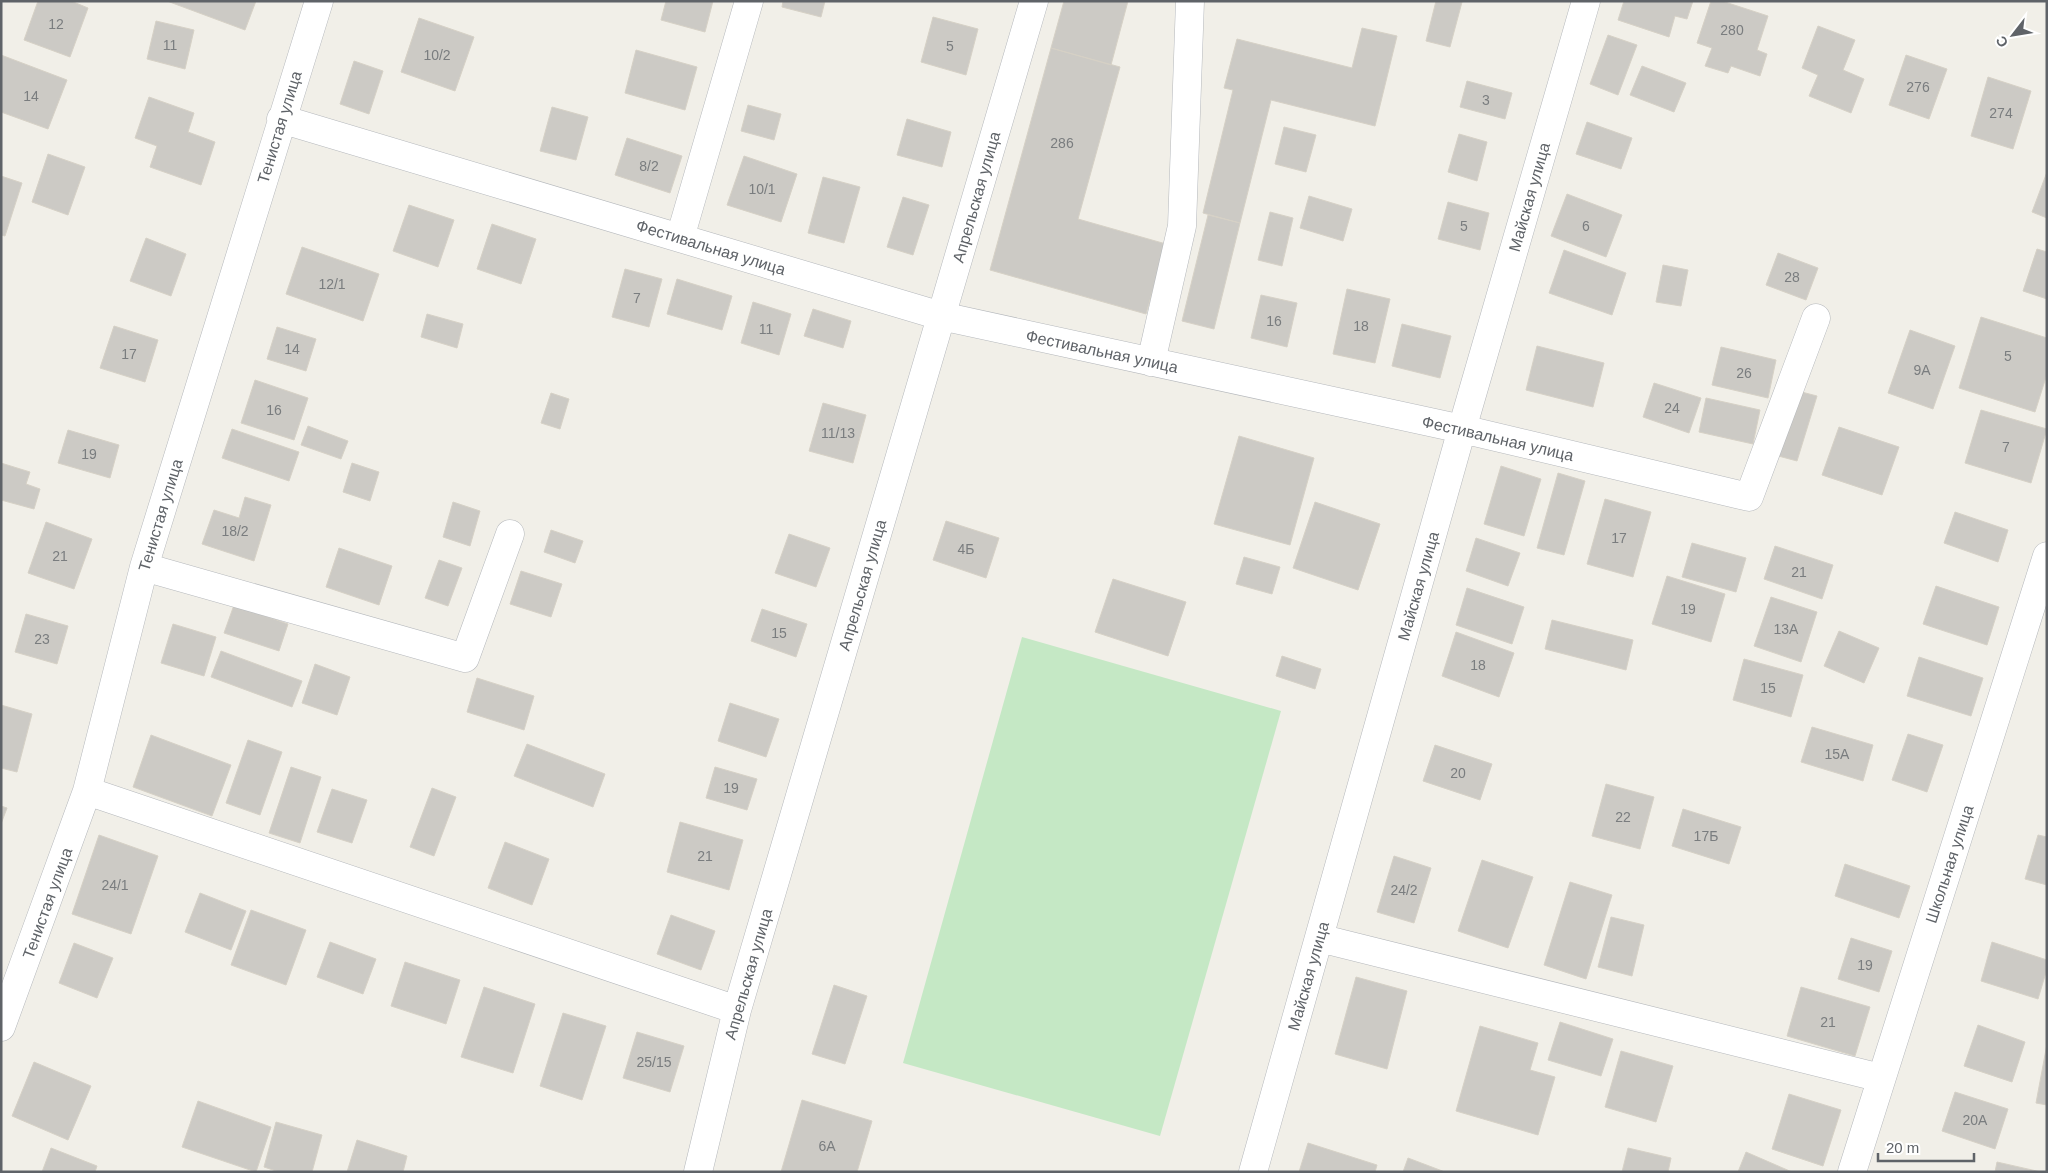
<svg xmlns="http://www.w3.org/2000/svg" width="2048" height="1173" font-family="Arial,sans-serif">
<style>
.grass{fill:#c5e8c5}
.building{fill:#cccac5;stroke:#d6d1c6}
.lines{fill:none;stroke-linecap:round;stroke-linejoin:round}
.minor-casing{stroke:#b5b8bc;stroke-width:29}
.minor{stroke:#fff;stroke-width:28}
.labels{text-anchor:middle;stroke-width:5;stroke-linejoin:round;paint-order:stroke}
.number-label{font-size:14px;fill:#7a7d7f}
.street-label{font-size:16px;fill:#5f6368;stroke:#fff}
</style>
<rect width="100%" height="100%" fill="#f1efe8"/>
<!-- grass -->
<path class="grass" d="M1022 637 1281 711 1160 1136 903 1063Z"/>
<!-- building -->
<path class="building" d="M38 1H71L88 8 70 57 24 40Z
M167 1H256L245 30Z
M666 1H713L705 32 661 20Z
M783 1H825L821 17 782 7Z
M1064 1H1128L1111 65 1051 48Z
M1436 1 1462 2 1450 47 1426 41Z
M1624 1H1693L1687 19 1675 16 1669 37 1618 20Z
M1711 1H1722L1768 16 1757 50 1767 54 1760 76 1731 66 1728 73 1705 66 1712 48 1697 43Z
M933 17 978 29 966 75 921 62Z
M419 18 474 37 455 91 401 72Z
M156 21 194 30 185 69 147 59Z
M1818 26 1855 40 1843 70 1864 79 1851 113 1809 96 1818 75 1802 68Z
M1362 28 1397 36 1375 126 1271 100 1240 223 1203 213 1233 90 1224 88 1237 39 1352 68Z
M1608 35 1637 45 1618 95 1590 84Z
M1051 48 1120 67 1078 219 1166 244 1146 314 990 270Z
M636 50 697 67 685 110 625 93Z
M1 55 67 80 48 129 1 112Z
M1906 55 1947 69 1929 119 1889 105Z
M354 61 383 71 369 114 340 104Z
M1642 66 1686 83 1674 112 1630 95Z
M1988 77 2031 91 2013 149 1971 136Z
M1467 81 1512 93 1505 119 1460 107Z
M149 97 194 113 188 132 215 142 201 185 150 167 157 146 135 138Z
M748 105 781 114 774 140 741 131Z
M552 107 588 117 576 160 540 151Z
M907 119 951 132 942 167 897 155Z
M1587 122 1632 138 1621 169 1576 154Z
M1284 127 1316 135 1306 172 1275 164Z
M1459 134 1487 142 1477 181 1448 172Z
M627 138 682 156 670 193 615 175Z
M48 154 85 167 68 215 32 202Z
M744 156 797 174 781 222 727 205Z
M2047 172V218L2032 212Z
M1 176 22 183 5 236 1 235Z
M823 177 860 187 844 243 808 233Z
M1567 194 1622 215 1606 257 1551 236Z
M1309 196 1352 209 1343 241 1300 228Z
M903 197 929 205 913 255 887 247Z
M1448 202 1489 213 1480 250 1438 239Z
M409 205 454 220 438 267 393 251Z
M1270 212 1293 218 1282 266 1258 260Z
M1208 215 1240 223 1214 329 1182 321Z
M492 224 536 239 521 284 477 269Z
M146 238 186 254 171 296 130 281Z
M302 247 379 274 363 321 286 294Z
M2037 249 2047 252V299L2023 291Z
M1564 250 1626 273 1612 315 1549 293Z
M1778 253 1818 268 1806 300 1766 285Z
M1663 265 1688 270 1681 306 1656 302Z
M625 269 662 279 649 327 612 317Z
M677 279 732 296 722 330 667 314Z
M1347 289 1390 299 1375 363 1333 354Z
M1261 295 1297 303 1287 347 1251 338Z
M753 302 791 314 779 355 741 343Z
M813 309 851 321 843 348 804 336Z
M427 314 463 324 457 348 421 337Z
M1981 317 2047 338V374L2035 412 1959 388Z
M1402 324 1451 336 1440 378 1392 366Z
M114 326 158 340 145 382 100 368Z
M277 327 316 339 306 371 267 359Z
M1910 330 1955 346 1933 409 1888 393Z
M1537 346 1604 363 1593 407 1526 390Z
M1721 347 1776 360 1768 398 1712 385Z
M255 380 308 398 294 440 241 423Z
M1654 383 1701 398 1689 433 1643 417Z
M1790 389 1817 396 1797 461 1771 454Z
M551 393 569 399 560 429 541 423Z
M1706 398 1760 410 1753 444 1699 432Z
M823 403 866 415 853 463 809 451Z
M1981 410 2047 429 2031 483 1965 463Z
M308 426 348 441 341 459 301 445Z
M1839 427 1899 447 1882 495 1822 475Z
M232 429 299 452 289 481 222 458Z
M68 430 119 445 110 478 58 463Z
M1239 436 1314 458 1290 545 1214 524Z
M1 463 30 472 26 484 40 489 34 509 1 500Z
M352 463 379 472 370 501 343 492Z
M1501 466 1541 479 1524 536 1484 524Z
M1558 473 1585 481 1564 555 1537 548Z
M245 497 271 505 254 561 202 544 214 510 239 518Z
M1605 499 1651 512 1633 577 1587 564Z
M453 502 480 511 470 546 443 537Z
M1315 502 1380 524 1358 590 1293 568Z
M1955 512 2008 530 1998 562 1944 543Z
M946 521 999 538 986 578 933 560Z
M46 522 92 539 74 589 28 573Z
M551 530 583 541 575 563 544 552Z
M789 534 830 548 816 587 775 573Z
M1476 538 1520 553 1508 586 1466 571Z
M1692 543 1746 558 1736 592 1682 577Z
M1775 546 1833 565 1822 599 1764 579Z
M339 548 392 566 379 605 326 587Z
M1244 557 1280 567 1272 594 1236 584Z
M439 560 462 568 448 606 425 598Z
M521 571 562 584 551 617 510 604Z
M1667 576 1725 594 1711 642 1652 624Z
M1113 579 1186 602 1168 656 1095 632Z
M1936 586 1999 607 1987 645 1923 624Z
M1467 588 1524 607 1512 644 1456 625Z
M1771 597 1817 612 1801 662 1754 646Z
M234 605 288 624 279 651 224 633Z
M762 609 807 624 796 657 751 641Z
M26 614 68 626 57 664 15 652Z
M1552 620 1633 640 1626 670 1545 649Z
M173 624 216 637 204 676 161 663Z
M1839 631 1879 648 1864 683 1824 666Z
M1456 632 1514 653 1499 697 1442 676Z
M221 651 302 681 292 707 211 677Z
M1282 656 1321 669 1315 689 1276 676Z
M1919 657 1983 678 1971 716 1907 696Z
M1744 659 1803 675 1791 717 1733 700Z
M315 664 350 677 337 715 302 703Z
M477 678 534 696 524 730 467 712Z
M730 703 779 719 766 757 718 741Z
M1 705 32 714 17 772 1 768Z
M1812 727 1873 745 1863 781 1801 762Z
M1908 734 1943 745 1927 792 1892 780Z
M151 735 231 765 212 816 133 787Z
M248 740 282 752 260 815 226 803Z
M527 744 605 774 593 807 514 776Z
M1435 745 1492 764 1480 800 1423 781Z
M291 767 321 777 300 843 269 833Z
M715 767 757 779 747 810 706 798Z
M1606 784 1654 797 1640 849 1592 836Z
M432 788 456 797 434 856 410 847Z
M332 789 367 800 352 843 317 832Z
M1 806 7 808 1 824Z
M1683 809 1741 827 1729 864 1672 846Z
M680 822 743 840 729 890 667 872Z
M99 835 158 856 131 934 72 914Z
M2038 835 2047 837V885L2025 879Z
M505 842 549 859 532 905 488 888Z
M1394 856 1431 868 1414 923 1377 912Z
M1482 860 1533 877 1508 948 1458 931Z
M1845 864 1910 886 1899 918 1835 896Z
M1570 882 1612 895 1586 979 1544 965Z
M200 893 246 911 231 950 185 932Z
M251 910 306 930 286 985 231 965Z
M671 915 715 931 701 970 657 954Z
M1611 917 1644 925 1632 976 1598 967Z
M1851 938 1892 951 1879 992 1838 979Z
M330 942 376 959 363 994 317 977Z
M1992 942 2047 960V969L2038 999 1981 981Z
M74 943 113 958 97 998 59 983Z
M405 962 460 980 446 1024 391 1006Z
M1356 977 1407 991 1387 1069 1335 1054Z
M834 985 867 996 845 1064 812 1054Z
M484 987 535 1004 513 1073 461 1057Z
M1801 987 1870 1007 1855 1056 1787 1036Z
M563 1013 606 1026 582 1100 540 1086Z
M1560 1022 1613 1039 1601 1076 1548 1060Z
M1978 1025 2025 1042 2012 1082 1964 1066Z
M1480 1026 1538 1043 1530 1070 1555 1077 1538 1135 1456 1111Z
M637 1032 684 1046 670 1092 623 1078Z
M2047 1044V1105L2036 1103Z
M1621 1051 1673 1066 1656 1122 1605 1107Z
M34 1062 91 1086 68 1140 12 1116Z
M1955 1092 2008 1109 1995 1149 1942 1131Z
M1789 1094 1841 1110 1823 1166 1772 1149Z
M802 1100 872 1121 857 1172H781Z
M198 1101 271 1127 256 1172 182 1147Z
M276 1122 322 1135 312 1172H279L264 1167Z
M357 1140 407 1156 403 1172H347Z
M1308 1143 1377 1165 1375 1172H1299Z
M51 1148 97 1166 95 1172H42Z
M1628 1148 1671 1158 1668 1172H1622Z
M1746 1152 1792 1172H1738Z
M1408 1158 1445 1172H1403Z
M1997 1162 2041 1172H1995Z"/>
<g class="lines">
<!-- minor casing -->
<g class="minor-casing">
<path id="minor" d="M281 119 941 316 1462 429 1749 497 1816 318
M680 238 749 1
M1151 362 1182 226 1190 1
M144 567 465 658 510 534
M87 791 737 1010
M1319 938 1881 1078
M1 1027 87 791 144 567 319 1
M698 1172 737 1010 1034 1
M1253 1172 1462 429 1586 1
M1852 1172 2047 556"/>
</g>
<!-- minor -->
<use href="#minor" class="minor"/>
</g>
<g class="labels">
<!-- number labels -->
<g class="number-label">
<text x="56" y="29">12</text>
<text x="1732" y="35">280</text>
<text x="170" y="50">11</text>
<text x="950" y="51">5</text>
<text x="437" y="60">10/2</text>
<text x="1918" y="92">276</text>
<text x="31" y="101">14</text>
<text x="1486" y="105">3</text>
<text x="2001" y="118">274</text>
<text x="1062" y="148">286</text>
<text x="649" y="171">8/2</text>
<text x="762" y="194">10/1</text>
<text x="1464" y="231">5</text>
<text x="1586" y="231">6</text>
<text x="1792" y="282">28</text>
<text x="332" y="289">12/1</text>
<text x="637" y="303">7</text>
<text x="1274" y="326">16</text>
<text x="1361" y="331">18</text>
<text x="766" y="334">11</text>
<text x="292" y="354">14</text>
<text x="129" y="359">17</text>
<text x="2008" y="361">5</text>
<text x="1922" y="375">9А</text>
<text x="1744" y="378">26</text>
<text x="1672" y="413">24</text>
<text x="274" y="415">16</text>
<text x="838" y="438">11/13</text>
<text x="2006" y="452">7</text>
<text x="89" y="459">19</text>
<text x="235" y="536">18/2</text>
<text x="1619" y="543">17</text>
<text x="966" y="554">4Б</text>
<text x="60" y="561">21</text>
<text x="1799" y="577">21</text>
<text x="1688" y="614">19</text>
<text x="1786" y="634">13А</text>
<text x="779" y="638">15</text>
<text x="42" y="644">23</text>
<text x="1478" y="670">18</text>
<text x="1768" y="693">15</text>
<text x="1837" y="759">15А</text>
<text x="1458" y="778">20</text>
<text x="731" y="793">19</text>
<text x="1623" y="822">22</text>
<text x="1706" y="841">17Б</text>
<text x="705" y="861">21</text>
<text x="115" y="890">24/1</text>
<text x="1404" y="895">24/2</text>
<text x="1865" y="970">19</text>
<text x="1828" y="1027">21</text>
<text x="654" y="1067">25/15</text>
<text x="1975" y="1125">20А</text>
<text x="827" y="1151">6А</text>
</g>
<!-- street labels -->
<g class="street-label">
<text transform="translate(279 127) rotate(-73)" y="6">Тенистая улица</text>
<text transform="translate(976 197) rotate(-74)" y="6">Апрельская улица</text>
<text transform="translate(1529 197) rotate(-74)" y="6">Майская улица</text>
<text transform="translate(711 247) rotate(17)" y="6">Фестивальная улица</text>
<text transform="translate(1102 351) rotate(12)" y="6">Фестивальная улица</text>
<text transform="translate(1498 438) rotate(13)" y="6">Фестивальная улица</text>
<text transform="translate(160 515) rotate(-73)" y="6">Тенистая улица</text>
<text transform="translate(862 585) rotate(-74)" y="6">Апрельская улица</text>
<text transform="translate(1418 586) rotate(-74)" y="6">Майская улица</text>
<text transform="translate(1949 864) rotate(-72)" y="6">Школьная улица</text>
<text transform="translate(47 903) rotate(-70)" y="6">Тенистая улица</text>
<text transform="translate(748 974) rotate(-74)" y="6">Апрельская улица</text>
<text transform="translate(1308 976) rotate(-74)" y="6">Майская улица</text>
</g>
</g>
<!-- border -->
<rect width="2048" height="1173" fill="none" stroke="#5f6368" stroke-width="5"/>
<!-- north arrow -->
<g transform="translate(2013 35) rotate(239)" stroke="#ffffff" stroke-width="4" paint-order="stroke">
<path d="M0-4L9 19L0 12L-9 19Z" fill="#5f6368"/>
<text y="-8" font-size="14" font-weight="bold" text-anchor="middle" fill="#5f6368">С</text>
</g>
<!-- scale -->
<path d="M1878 1153v8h96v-8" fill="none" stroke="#5f6368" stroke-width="2.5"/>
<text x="1886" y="1153" font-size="15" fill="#5f6368" stroke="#ffffff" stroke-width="4" paint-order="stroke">20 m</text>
</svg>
